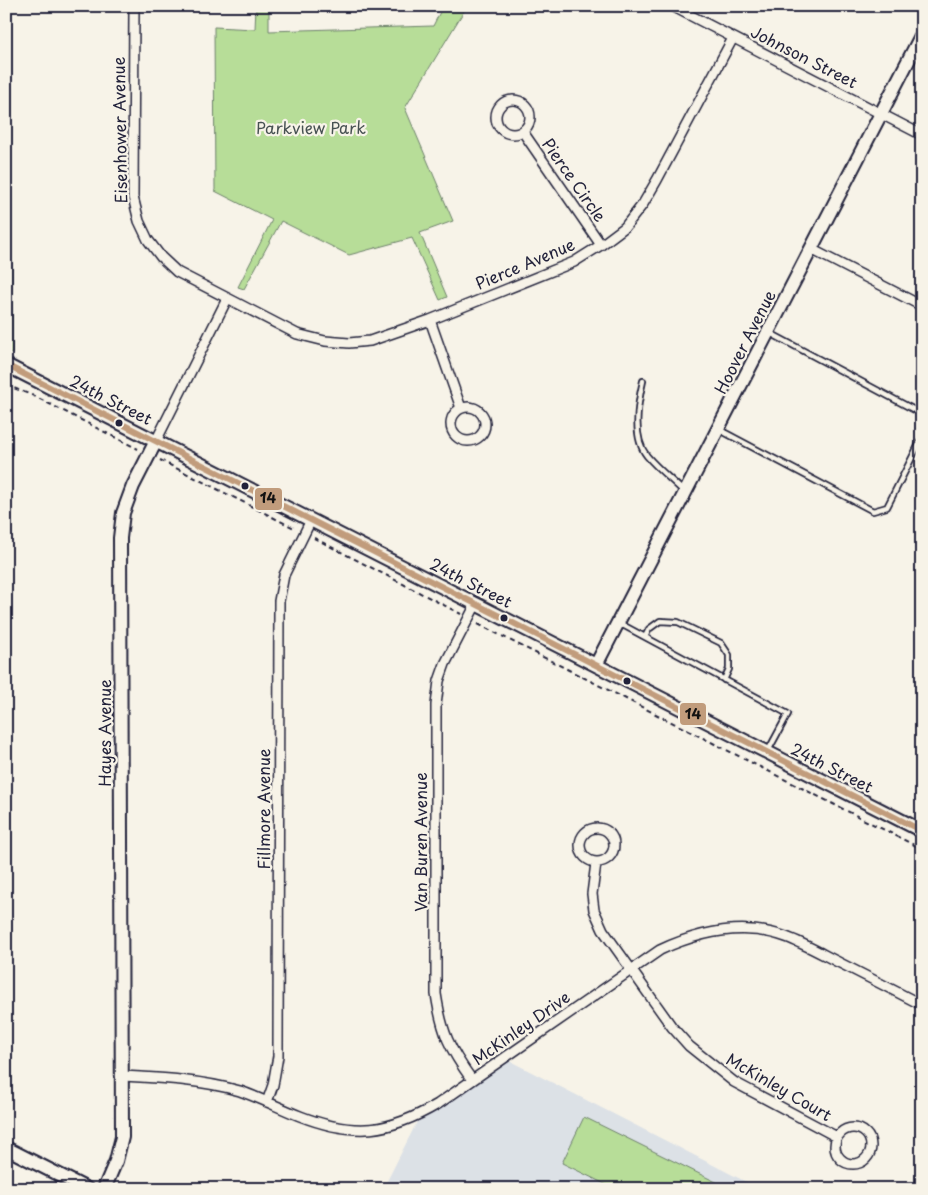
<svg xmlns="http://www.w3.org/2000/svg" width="928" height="1195" font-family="'Playpen Sans',sans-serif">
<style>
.built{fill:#dce1e6}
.green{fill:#b7dd98;stroke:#6c806a}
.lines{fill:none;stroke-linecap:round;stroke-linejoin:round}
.lane-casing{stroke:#22223b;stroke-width:8}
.street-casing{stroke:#22223b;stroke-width:12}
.secondary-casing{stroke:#22223b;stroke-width:16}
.path{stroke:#22223b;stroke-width:2;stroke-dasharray:5 4;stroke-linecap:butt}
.lane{stroke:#f7f3e8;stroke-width:4.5}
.street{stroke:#f7f3e8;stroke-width:9}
.secondary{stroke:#f7f3e8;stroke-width:12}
.bus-1-casing{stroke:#f7f3e8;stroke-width:10}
.bus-1{stroke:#c19c7c;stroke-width:6}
.bus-dot{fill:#22223b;stroke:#f7f3e8;stroke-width:2}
.labels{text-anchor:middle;stroke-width:4.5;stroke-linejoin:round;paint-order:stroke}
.street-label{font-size:16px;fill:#22223b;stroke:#f7f3e8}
.park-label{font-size:16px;fill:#475152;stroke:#f7f3e8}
.line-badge{stroke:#f7f3e8;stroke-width:2}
.pale-badge-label{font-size:14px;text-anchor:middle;font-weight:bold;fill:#111}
</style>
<rect width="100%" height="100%" fill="#f7f3e8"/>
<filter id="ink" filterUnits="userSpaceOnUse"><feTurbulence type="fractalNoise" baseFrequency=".02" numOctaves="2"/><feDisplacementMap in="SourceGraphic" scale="10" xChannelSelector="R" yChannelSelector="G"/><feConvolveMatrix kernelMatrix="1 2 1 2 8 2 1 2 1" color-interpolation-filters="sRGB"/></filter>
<g filter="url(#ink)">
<!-- built -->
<path class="built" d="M504 1058 760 1189H383L421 1114Z"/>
<!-- green -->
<path class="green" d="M6 6H11L12 354 6 351Z
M256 6H269V31L433 26 443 6H467L405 108 453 221 420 233 447 297 440 300 412 238 349 255 281 221 244 289 238 287 272 220 215 191 214 27 255 29Z
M584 1117 720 1184 712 1189H615L562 1163Z"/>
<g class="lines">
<!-- lane casing -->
<g class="lane-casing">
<path id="lane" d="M770 333 922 414
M643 381C638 402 632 438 647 456 658 469 672 480 684 492
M718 429 873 511 887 507 922 438
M619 623 788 714 768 751
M645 637 649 629 660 621 678 622 721 643 729 655V669L724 680"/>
</g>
<!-- street casing -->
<g class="street-casing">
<path id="street" d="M134 6 133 197 139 221 148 240 161 257 177 272 297 334 325 341 349 343 370 341 430 320 574 262 601 245 625 227 643 204 657 180 733 38
M672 6 922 135
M496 117a17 17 0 1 1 34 0a17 17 0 1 1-34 0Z
M523 132 601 245
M811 249 922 306
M430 320 461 408
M451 424a17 17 0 1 1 34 0a17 17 0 1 1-34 0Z
M156 441 227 299
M580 845a17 17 0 1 1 34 0a17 17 0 1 1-34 0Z
M596 863 592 894 594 910 603 930 672 1027 689 1046 734 1082 837 1137
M122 1076C162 1078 201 1080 240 1091 260 1098 280 1108 300 1116 354 1137 389 1133 438 1104L660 950C699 932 744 922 786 937 805 944 822 954 840 963 868 977 895 991 922 1005
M472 1080C449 1048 442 1033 436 994V705L439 681 445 664 476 604
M267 1102 273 1085 278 1056 279 601 284 575 311 520
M835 1146a18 18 0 1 1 36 0a18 18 0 1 1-36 0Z"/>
</g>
<!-- secondary casing -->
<g class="secondary-casing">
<path id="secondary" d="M6 365 922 831
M596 665 922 34
M6 1148 87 1189
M104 1189 116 1161 122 1137 120 538 123 513 133 486 156 441"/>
</g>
<!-- path -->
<path class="path" d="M6 385 34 396 138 449
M160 460 296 529
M314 538 461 614
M478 624 922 849"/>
<!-- lane -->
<use href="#lane" class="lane"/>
<!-- street -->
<use href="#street" class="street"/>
<!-- secondary -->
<use href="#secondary" class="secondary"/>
<!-- bus-1 casing -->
<g class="bus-1-casing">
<path id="bus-1" d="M6 365 922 831"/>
</g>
<!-- bus-1 -->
<use href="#bus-1" class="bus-1"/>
</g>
</g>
<!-- markers -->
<g class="bus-dot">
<circle cx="119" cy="423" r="4.5"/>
<circle cx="245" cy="486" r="4.5"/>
<circle cx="504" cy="618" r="4.5"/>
<circle cx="627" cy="681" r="4.5"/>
</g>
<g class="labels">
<!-- street labels -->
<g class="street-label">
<text transform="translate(804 57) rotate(27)" y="6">Johnson Street</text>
<text transform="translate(120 130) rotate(-91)" y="6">Eisenhower Avenue</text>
<text transform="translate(574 180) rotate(55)" y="6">Pierce Circle</text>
<text transform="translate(525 264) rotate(-23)" y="6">Pierce Avenue</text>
<text transform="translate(745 342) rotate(-63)" y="6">Hoover Avenue</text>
<text transform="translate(111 400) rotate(27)" y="6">24th Street</text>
<text transform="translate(471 583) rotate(27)" y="6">24th Street</text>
<text transform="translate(105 733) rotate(-90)" y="6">Hayes Avenue</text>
<text transform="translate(832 768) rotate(27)" y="6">24th Street</text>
<text transform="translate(264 809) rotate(-90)" y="6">Fillmore Avenue</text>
<text transform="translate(421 842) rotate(-90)" y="6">Van Buren Avenue</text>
<text transform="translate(521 1028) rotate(-35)" y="6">McKinley Drive</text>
<text transform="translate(779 1087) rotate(30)" y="6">McKinley Court</text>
</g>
<!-- park labels -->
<g class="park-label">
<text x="311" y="134">Parkview Park</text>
</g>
</g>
<g class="line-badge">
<rect x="254" y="487" width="29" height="24" rx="5" fill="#c19c7c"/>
<rect x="679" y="702" width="28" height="24" rx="5" fill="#c19c7c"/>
</g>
<g class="pale-badge-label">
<text x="268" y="503">14</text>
<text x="693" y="719">14</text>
</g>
<!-- margin -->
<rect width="928" height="1195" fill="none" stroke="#f7f3e8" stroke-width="25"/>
<rect x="12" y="12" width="903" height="1170" fill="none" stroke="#22223b" stroke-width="2" filter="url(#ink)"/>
</svg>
